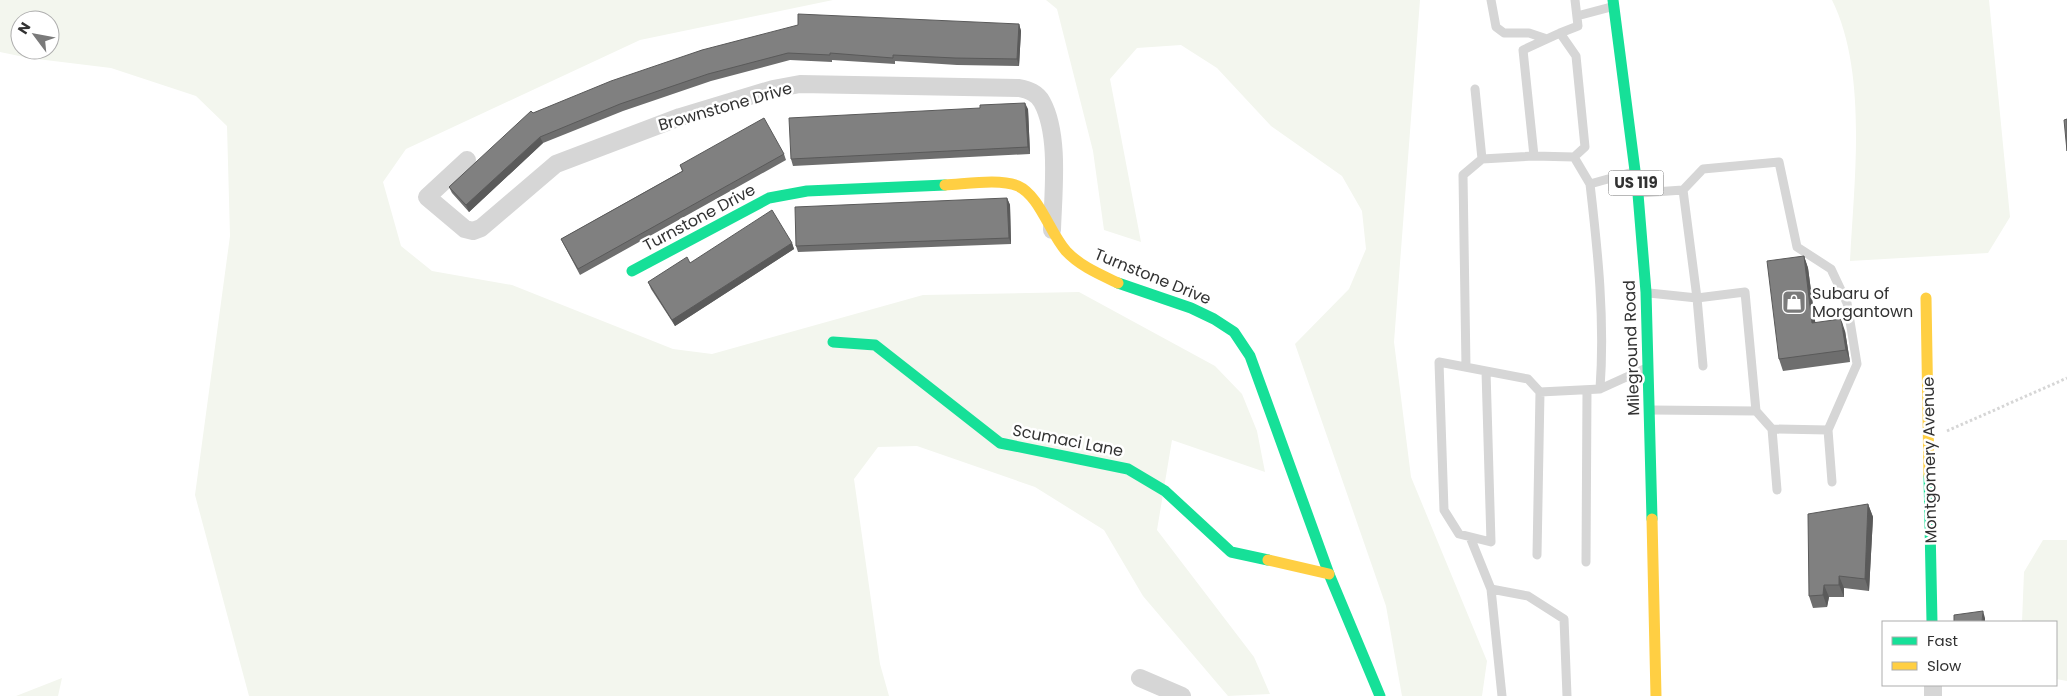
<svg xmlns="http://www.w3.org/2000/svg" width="2067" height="696" font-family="Poppins,sans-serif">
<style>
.green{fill:#f3f6ee;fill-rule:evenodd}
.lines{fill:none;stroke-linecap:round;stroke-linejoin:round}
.path{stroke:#d6d6d6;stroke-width:3;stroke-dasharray:2.5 2.5;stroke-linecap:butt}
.lane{stroke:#d6d6d6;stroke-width:9}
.street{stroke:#d6d6d6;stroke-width:18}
.fast{stroke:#16e098;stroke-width:11}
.slow{stroke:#ffcf43;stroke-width:11}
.wall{fill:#6e6e6e}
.shaded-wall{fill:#5a5a5a}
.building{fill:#808080;stroke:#5a5a5a}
.labels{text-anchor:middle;stroke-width:5;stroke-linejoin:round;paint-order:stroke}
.shield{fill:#fff;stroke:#707070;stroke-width:1}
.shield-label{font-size:15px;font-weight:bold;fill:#323232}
.street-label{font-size:16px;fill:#323232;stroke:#fff}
.poi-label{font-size:16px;fill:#323232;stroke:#fff;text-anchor:start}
</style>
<rect width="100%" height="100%" fill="#fff"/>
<!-- green -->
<path class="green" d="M0 0H833L640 40 406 149 383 182 401 246 432 271 512 285 673 349 712 354 923 295 1079 292 1215 366 1242 394 1257 431 1265 472 1172 440 1157 530 1254 657 1270 694 1228 696 1143 596 1104 530 1035 487 917 446 878 447 854 479 880 664 889 696H249L195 495 230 236 227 126 196 96 111 68 29 58 0 52ZM20 20H50V50H20Z
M1046 0H1420L1394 342 1411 477 1487 661 1482 696H1402L1386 606 1295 344 1349 289 1366 249 1362 211 1342 176 1271 126 1217 68 1181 45 1137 48 1110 79 1141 242 1104 230 1093 151 1057 9Z
M1832 0H1989L2010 217 1988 253 1850 261C1854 181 1868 73 1832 0Z
M2043 540H2067V681L2056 679V622H2022L2024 572Z
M62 678 58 696H16Z"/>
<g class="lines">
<!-- path -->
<path class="path" d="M1947 431 2067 378"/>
<!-- lane -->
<path class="lane" d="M1491 0 1496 27 1504 33H1529L1547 39
M1577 16 1611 7
M1560 33 1578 26 1575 0
M1475 89 1482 159
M1534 156 1523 50 1560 33 1576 56 1585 147 1574 157
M1590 184C1598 253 1605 320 1600 389
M1683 190 1703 169 1779 162 1797 247 1831 269 1847 303 1857 364 1828 430
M1640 193 1683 190 1697 298 1703 366
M1649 293 1697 298 1745 292 1756 411 1651 410
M1466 367 1463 175 1482 159 1534 156 1574 157 1590 184 1633 172
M1486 371 1491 542 1459 534 1444 510 1439 362 1528 379 1540 392
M1756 411 1772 429 1777 490
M1772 429 1828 430 1832 482
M1470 537 1491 589 1502 696
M1537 555 1540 392 1600 389 1644 369
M1586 562 1587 390
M1491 589 1528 596 1564 619 1567 696"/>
<!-- street -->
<path class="street" d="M467 160 427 197 465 229 473 231 481 228 556 164 680 117 773 89 800 84 1019 88C1029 90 1037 93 1042 102 1060 135 1053 193 1052 230
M1140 678 1182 696
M1933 685V696"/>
<!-- fast -->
<path class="fast" d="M1613 0 1638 194 1646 292 1652 519
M632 271 769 198 807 191 945 185
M1118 283 1191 308 1214 319 1234 332 1250 356 1329 574 1380 696
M833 342 875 345 1000 443 1128 469 1165 491 1231 552 1268 560
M1929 476 1932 622"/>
<!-- slow -->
<path class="slow" d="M945 185C966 184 1000 178 1018 186 1039 195 1050 233 1066 251 1080 266 1099 274 1118 283
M1926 298 1929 476
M1652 519 1656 696
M1268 560 1329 574"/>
</g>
<!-- wall -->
<path class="wall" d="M1019 24 1021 31 1019 66 957 65 895 61V64L832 60V62L790 60 711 81 623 111 543 143 469 212 452 193 449 187 533 113 702 50Z
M1028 109 1030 154 793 166 791 159Z
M784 154 786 160 580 275 564 245 561 239 682 171 680 165Z
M1007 198 1010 205 1011 244 798 252 796 246Z
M792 243 794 249 675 326 651 289 648 282 690 263Z
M1804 256 1808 268 1815 322 1845 331 1850 362 1783 371 1779 359Z
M1868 504 1873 517 1869 591 1844 588V597H1829L1827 607 1813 608 1809 596Z"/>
<!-- shaded-wall -->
<path class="shaded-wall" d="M1019 24 1021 31 1019 66 1017 59Z
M1025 103 1028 109 1030 154 1028 147Z
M540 137 543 143 469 212 466 205Z
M1007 198 1010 205 1011 244 1009 238Z
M792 243 794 249 675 326 672 320Z
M1804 256 1808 268 1817 335 1812 323Z
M1841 319 1845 331 1850 362 1846 350Z
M1868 504 1873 517 1869 591 1865 579Z
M1839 576 1844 588V597L1839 585Z
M1824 585 1829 597 1827 607 1823 595Z
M1983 611 1985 618V622H1982Z"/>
<!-- building -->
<path class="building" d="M798 14 1019 24 1017 59 955 58 893 55V58L830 53V55L788 53 708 74 620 104 540 137 466 205 449 187 531 111 533 113 611 81 702 50 798 25Z
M1025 103 1028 147 791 159 789 118 980 108V105Z
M764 118 784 154 578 269 561 239 683 171 680 165Z
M2067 119V151L2064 120Z
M1007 198 1009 238 796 246 795 207Z
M772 210 792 243 672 320 648 282 687 257 690 263Z
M1804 256 1812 323 1841 319 1846 350 1779 359 1767 261Z
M1868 504 1865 579 1839 576V585H1824L1823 595 1809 596 1808 514Z
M1983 611 1982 622H1954V615Z"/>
<!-- icons -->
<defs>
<g id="shop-square" transform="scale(1.25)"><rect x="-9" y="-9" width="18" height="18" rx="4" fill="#7a7a7a" stroke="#fff"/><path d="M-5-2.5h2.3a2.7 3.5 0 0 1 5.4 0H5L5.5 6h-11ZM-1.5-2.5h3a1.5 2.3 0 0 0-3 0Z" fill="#fff"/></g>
</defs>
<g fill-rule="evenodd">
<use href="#shop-square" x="1794" y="302"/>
</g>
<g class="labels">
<!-- shield labels -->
<rect class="shield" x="1608.5" y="170.5" width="55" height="25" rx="4"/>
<g class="shield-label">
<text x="1636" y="188">US 119</text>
</g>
<!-- street labels -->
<g class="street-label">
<text transform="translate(725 106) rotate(-16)" y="6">Brownstone Drive</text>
<text transform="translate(699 217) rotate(-28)" y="6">Turnstone Drive</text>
<text transform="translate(1153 276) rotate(22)" y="6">Turnstone Drive</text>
<text transform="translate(1631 348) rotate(-92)" y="6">Mileground Road</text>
<text transform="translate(1068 440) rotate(11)" y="6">Scumaci Lane</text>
<text transform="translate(1929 460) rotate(-91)" y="6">Montgomery Avenue</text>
</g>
<!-- poi labels -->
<g class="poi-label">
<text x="1812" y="299">Subaru of<tspan x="1812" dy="18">Morgantown</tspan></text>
</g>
</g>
<!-- legend -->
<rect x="1882" y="621" width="175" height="65" fill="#ffffff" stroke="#adadad"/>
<rect x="1892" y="637" width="25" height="8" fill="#16e098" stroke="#adadad"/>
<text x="1927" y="646" font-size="15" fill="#323232">Fast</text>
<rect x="1892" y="662" width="25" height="8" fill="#ffcf43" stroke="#adadad"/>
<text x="1927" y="671" font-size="15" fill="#323232">Slow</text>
<!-- north arrow -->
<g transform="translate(35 35) rotate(302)"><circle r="24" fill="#ffffff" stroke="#adadad"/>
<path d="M0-4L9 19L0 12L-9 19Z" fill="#7a7a7a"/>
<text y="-8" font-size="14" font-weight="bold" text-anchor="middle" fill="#323232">N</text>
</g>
</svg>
